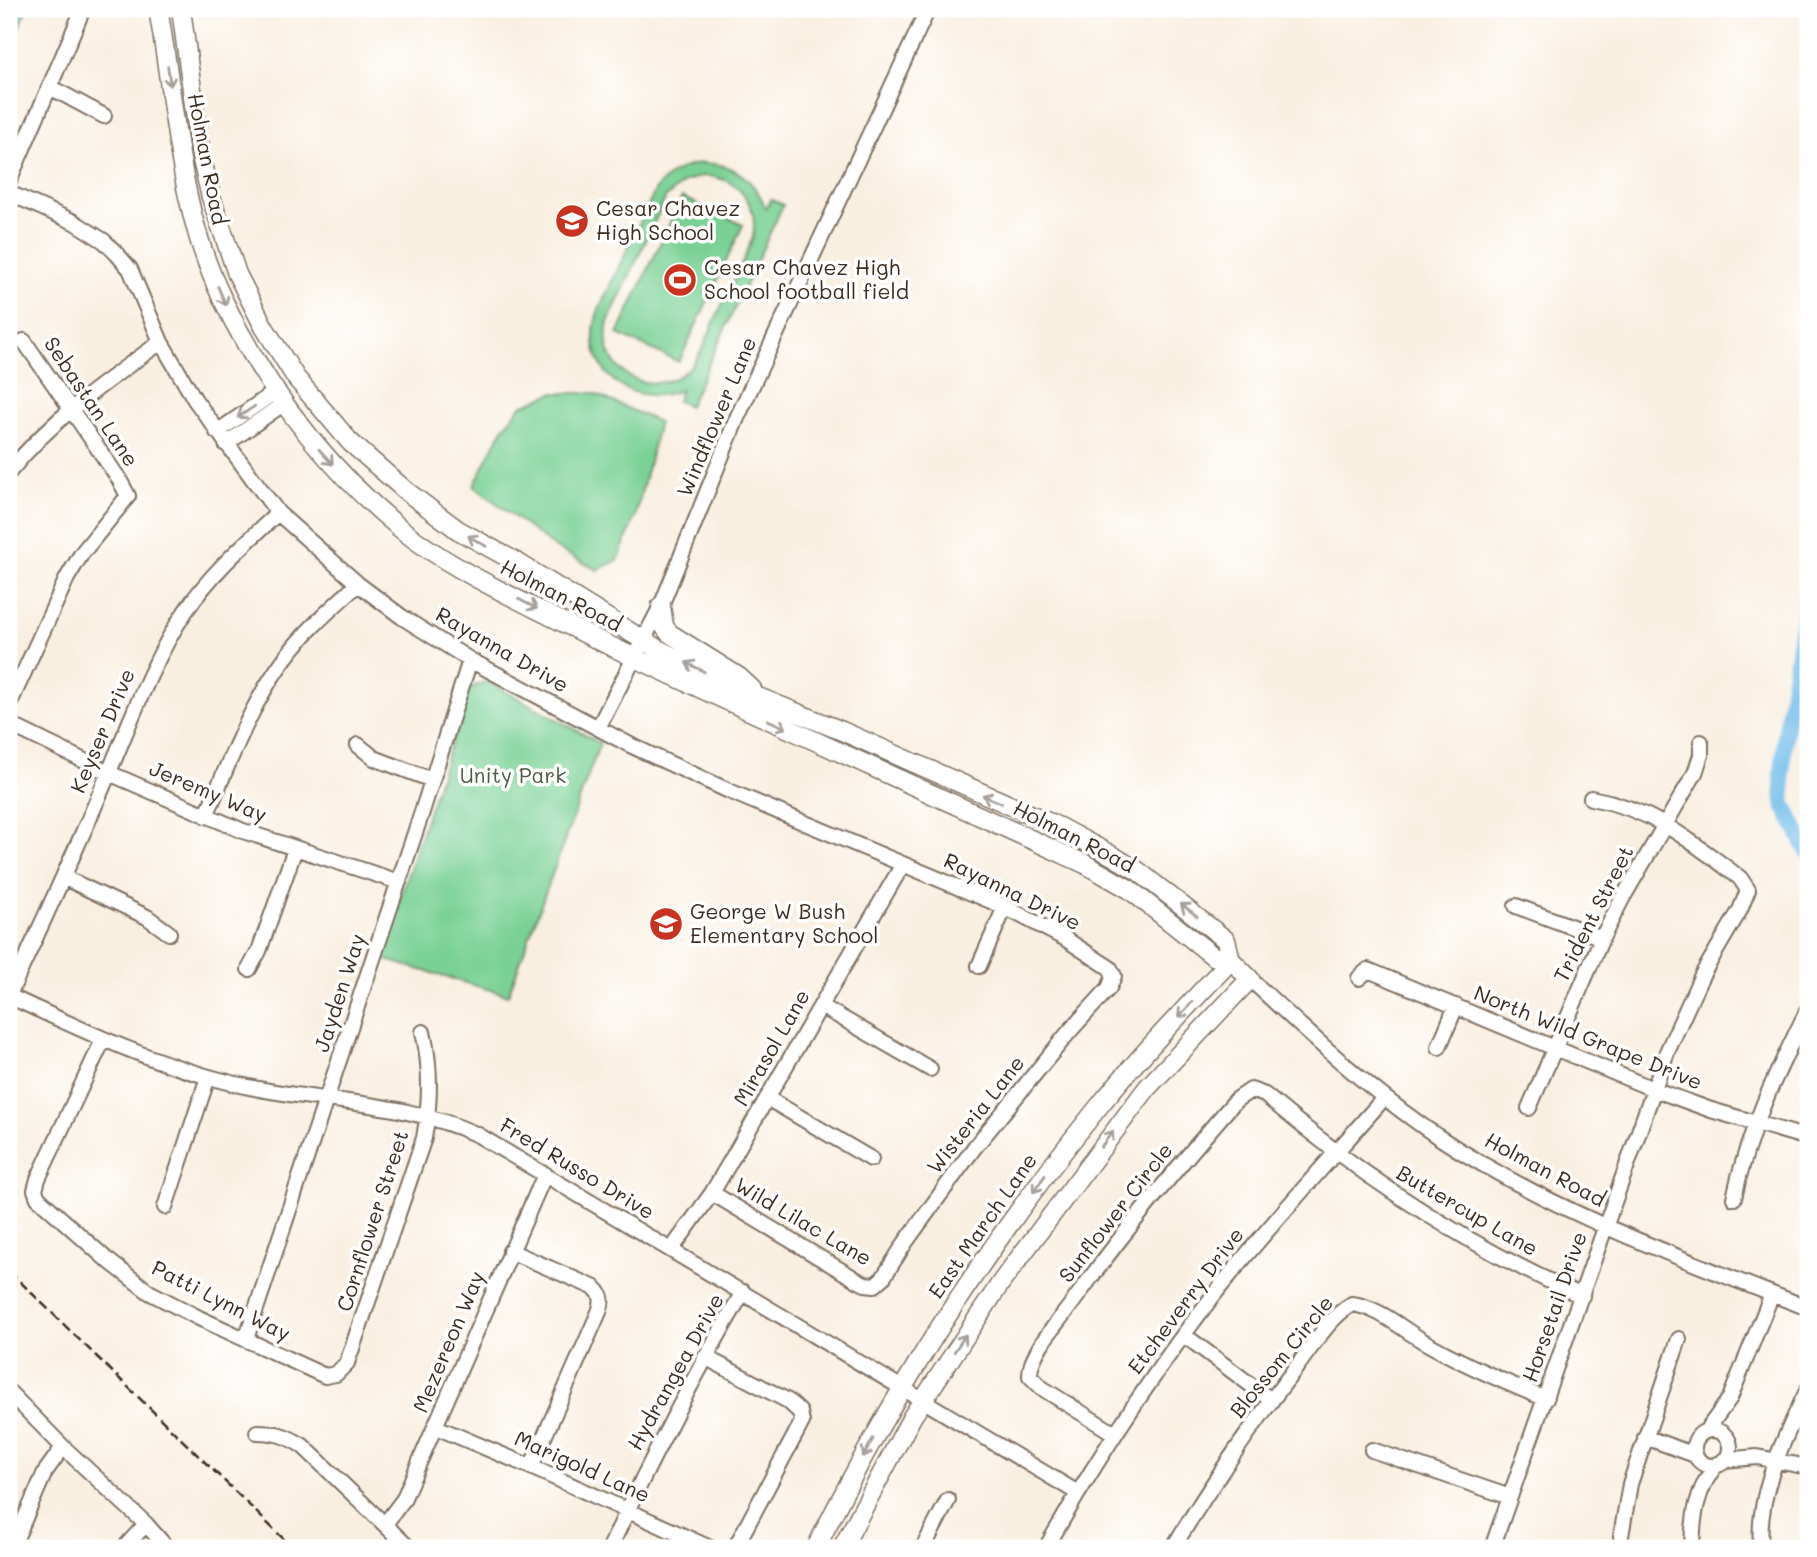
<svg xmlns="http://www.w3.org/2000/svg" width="1817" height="1557" font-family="Mali,sans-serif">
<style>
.green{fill:#7ad195;stroke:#5a7e5a;stroke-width:2;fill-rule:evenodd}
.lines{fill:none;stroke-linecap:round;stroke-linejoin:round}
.stream{stroke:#71bdea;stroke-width:2.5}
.river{stroke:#71bdea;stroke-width:16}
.minor-casing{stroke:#7e6f62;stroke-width:18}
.major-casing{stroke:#7e6f62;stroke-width:21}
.minor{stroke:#fff;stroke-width:14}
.major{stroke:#fff;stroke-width:18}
.rail{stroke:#3b2a1e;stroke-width:2.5;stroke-dasharray:10 5;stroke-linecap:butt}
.oneway{stroke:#a79f9a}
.labels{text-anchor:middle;stroke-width:7;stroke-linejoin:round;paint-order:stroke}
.street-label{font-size:21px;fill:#3b2a1e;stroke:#fff}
.poi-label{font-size:21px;fill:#3b2a1e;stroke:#fff;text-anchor:start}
.park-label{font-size:21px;fill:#4e5c42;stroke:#fff}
</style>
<rect width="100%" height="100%" fill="#fff"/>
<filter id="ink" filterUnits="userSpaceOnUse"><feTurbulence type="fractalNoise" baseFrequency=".0143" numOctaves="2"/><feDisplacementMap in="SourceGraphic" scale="14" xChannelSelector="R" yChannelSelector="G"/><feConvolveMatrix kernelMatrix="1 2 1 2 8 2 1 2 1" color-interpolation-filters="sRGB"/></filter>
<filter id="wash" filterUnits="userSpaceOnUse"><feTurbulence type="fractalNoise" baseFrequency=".00686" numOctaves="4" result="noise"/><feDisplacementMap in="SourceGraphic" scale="28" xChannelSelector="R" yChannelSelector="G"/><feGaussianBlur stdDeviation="1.57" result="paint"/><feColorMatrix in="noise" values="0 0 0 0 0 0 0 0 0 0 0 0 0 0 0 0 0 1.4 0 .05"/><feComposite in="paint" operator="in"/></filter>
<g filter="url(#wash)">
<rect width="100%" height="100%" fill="#f9efe1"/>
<!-- green -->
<path class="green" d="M9 9H27L9 50Z
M701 163C733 163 755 179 766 209L771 199 783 205 689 406 677 401 681 390C625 411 578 365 599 309L656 189C668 174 682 166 701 163ZM702 176C737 176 759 203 753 237 742 266 727 293 715 320 708 335 702 355 690 367 672 386 642 389 622 371 608 358 604 341 608 322L666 197 686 181Z
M682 197 743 225 679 362 618 334Z
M553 393H593L659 422 636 514 618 560 597 570 554 547 474 486 502 430 521 406Z
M487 681 600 743 508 995 383 959 382 953 469 688Z"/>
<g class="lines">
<!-- stream -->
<path class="stream" d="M9 40 23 9"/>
<!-- river -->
<path class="river" d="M1808 588 1785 735 1782 775 1784 805 1808 852"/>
</g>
</g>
<g filter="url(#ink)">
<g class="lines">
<!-- minor casing -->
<g class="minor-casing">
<path id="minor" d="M50 87 104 116
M9 181 83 9
M9 193 74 222 104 241 117 254 130 269 161 342 195 400 278 513 358 584 402 617 470 660 630 745 729 791 1005 907 1064 938 1110 968 1114 976 1109 988 1069 1032 974 1148 905 1243 883 1278 875 1285 865 1284 857 1280 712 1193
M217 432 275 392
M226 444 283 404
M9 472C52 419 106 381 161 342
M9 705 67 578 82 553 128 496 119 479 24 341
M9 724 109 773 243 831 399 882
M598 728 661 606 737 418 928 9
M358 745 374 758 432 780
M206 816C229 763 249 708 283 661 304 632 332 608 358 584
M63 877 147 917 169 933
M1516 906 1602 938
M979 966 1005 907
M249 969 259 951 295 849
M1359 978 1368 970 1653 1089 1711 1110 1808 1138
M1250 979C1310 1035 1369 1090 1437 1136 1552 1212 1680 1258 1808 1308
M9 995C43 921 78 847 109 772 133 716 153 659 187 609 212 572 246 543 278 513
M9 996C86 1032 164 1069 249 1087 330 1104 400 1100 478 1135L1078 1493
M821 1006 930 1069
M103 1040 38 1179 35 1190 38 1198 105 1258 149 1292 199 1318 325 1376 336 1374 347 1363 424 1138C430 1105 431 1066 423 1032
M1439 1047 1456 1006
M767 1098 871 1159
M1529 1108 1602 938 1622 899 1695 773 1701 755V742
M1734 1198C1748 1130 1778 1070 1808 1009
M165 1207 208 1077
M671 1250 712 1193 903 864
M510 1251 595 1288C603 1295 603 1302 599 1312L531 1467
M1184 1335 1271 1400
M246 1339 422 812 470 660
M705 1357 788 1401 800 1412 802 1422 735 1548
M9 1392 63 1447 146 1524 167 1548
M436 1427 531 1467 710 1548
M1694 1448a18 18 0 1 1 36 0a18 18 0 1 1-36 0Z
M1706 1431 1730 1398 1772 1294
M257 1432C276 1432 287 1436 303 1446L409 1548
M1115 1434 1042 1388 1030 1376C1029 1353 1059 1321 1073 1302 1123 1232 1178 1166 1236 1100L1251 1090 1265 1095C1362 1177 1465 1245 1582 1296
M1645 1437 1695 1455
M1372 1450 1510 1497
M1724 1460 1757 1457 1808 1467
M385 1524 403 1500 545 1174
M1621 1536 1630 1484 1679 1339
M12 1548 45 1472 63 1447
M124 1548 146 1524
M610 1548C650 1460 694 1376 743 1292
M923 1548 948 1500
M1046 1548C1098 1457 1155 1369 1220 1287 1272 1222 1329 1161 1384 1098
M1173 1548C1211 1484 1253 1424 1298 1365 1313 1345 1330 1317 1352 1304 1378 1307 1401 1328 1423 1341 1463 1364 1504 1382 1546 1399
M1492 1548 1667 1052 1702 975 1740 910 1748 890 1740 878C1691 841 1653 809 1591 798
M1692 1548C1693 1517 1696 1489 1717 1464
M1761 1548C1756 1494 1785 1436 1808 1389"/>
</g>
<!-- major casing -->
<g class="major-casing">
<path id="major" d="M158 9C176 107 178 209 223 300 266 389 325 466 401 529 452 570 514 597 572 627 647 665 723 699 800 734 895 777 990 820 1085 864L1129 889 1213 956 1231 960
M181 9 201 156 211 197 237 274 264 327 296 378 350 442 406 491 458 530 518 563 656 648 731 686 842 731 1057 826 1113 856 1138 871 1226 940 1231 960 1250 979 1147 1088 1002 1281 912 1417 842 1548
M661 606 664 626 669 633 739 677 752 689
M816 1548C892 1393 987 1245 1096 1110 1138 1057 1185 1009 1231 960"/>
</g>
<!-- minor -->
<use href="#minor" class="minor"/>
<!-- major -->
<use href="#major" class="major"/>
<!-- rail -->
<path class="rail" d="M9 1271 293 1548"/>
</g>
<!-- one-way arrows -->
<defs><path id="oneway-shaft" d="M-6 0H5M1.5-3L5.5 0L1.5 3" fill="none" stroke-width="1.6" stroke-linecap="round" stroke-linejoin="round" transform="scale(1.75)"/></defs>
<g class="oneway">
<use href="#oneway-shaft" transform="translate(169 76) rotate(83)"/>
<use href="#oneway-shaft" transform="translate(222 296) rotate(66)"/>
<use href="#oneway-shaft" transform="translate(246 412) rotate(146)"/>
<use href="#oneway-shaft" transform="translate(326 457) rotate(48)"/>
<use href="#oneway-shaft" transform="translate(477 541) rotate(-150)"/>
<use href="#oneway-shaft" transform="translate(528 604) rotate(27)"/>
<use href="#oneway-shaft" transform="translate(695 667) rotate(-153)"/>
<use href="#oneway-shaft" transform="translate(777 724) rotate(24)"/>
<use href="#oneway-shaft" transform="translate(992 799) rotate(-156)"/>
<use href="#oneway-shaft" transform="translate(1189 910) rotate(-143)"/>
<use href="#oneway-shaft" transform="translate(1185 1010) rotate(133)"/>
<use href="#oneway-shaft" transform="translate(1107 1139) rotate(-53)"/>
<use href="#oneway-shaft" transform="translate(1039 1184) rotate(125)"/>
<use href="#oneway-shaft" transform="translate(960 1343) rotate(-56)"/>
<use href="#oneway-shaft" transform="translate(868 1448) rotate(119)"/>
</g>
</g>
<!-- icons -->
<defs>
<g id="school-disc" transform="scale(1.75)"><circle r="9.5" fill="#c8321e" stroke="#fff"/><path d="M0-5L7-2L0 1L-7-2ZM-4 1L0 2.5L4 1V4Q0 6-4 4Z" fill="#fff"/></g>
<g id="stadium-disc" transform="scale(1.75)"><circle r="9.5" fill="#c8321e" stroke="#fff"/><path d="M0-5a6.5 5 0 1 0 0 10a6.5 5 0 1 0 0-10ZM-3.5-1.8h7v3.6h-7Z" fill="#fff"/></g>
</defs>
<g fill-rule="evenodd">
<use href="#school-disc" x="572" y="221"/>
<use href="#stadium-disc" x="680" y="280"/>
<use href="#school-disc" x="666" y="924"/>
</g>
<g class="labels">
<!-- street labels -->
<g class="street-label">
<text transform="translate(207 159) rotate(79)" y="7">Holman Road</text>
<text transform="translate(91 402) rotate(56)" y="7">Sebastan Lane</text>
<text transform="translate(717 417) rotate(-67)" y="7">Windflower Lane</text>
<text transform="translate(561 596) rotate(27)" y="7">Holman Road</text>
<text transform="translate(502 650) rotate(30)" y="7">Rayanna Drive</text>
<text transform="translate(103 731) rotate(-67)" y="7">Keyser Drive</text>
<text transform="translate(208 792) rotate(23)" y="7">Jeremy Way</text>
<text transform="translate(1074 837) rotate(27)" y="7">Holman Road</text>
<text transform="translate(1012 892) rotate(26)" y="7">Rayanna Drive</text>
<text transform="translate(1594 914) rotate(-63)" y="7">Trident Street</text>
<text transform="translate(340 993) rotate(-72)" y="7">Jayden Way</text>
<text transform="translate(1588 1038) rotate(22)" y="7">North Wild Grape Drive</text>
<text transform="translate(772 1048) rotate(-60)" y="7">Mirasol Lane</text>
<text transform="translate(976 1115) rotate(-52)" y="7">Wisteria Lane</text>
<text transform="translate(577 1169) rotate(31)" y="7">Fred Russo Drive</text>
<text transform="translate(1545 1170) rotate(28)" y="7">Holman Road</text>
<text transform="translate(1467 1211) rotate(30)" y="7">Buttercup Lane</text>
<text transform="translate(1116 1213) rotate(-52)" y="7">Sunflower Circle</text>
<text transform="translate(373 1221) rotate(-72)" y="7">Cornflower Street</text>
<text transform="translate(803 1222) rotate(30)" y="7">Wild Lilac Lane</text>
<text transform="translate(983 1226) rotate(-55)" y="7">East March Lane</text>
<text transform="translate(221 1301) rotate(27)" y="7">Patti Lynn Way</text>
<text transform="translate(1186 1301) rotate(-53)" y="7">Etcheverry Drive</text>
<text transform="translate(1555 1307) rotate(-71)" y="7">Horsetail Drive</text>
<text transform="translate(449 1342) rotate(-67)" y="7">Mezereon Way</text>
<text transform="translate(1282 1357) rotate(-51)" y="7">Blossom Circle</text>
<text transform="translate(676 1372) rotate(-61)" y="7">Hydrangea Drive</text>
<text transform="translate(582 1467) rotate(24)" y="7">Marigold Lane</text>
</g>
<!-- poi labels -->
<g class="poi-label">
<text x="596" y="216">Cesar Chavez<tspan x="596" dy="24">High School</tspan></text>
<text x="704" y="275">Cesar Chavez High<tspan x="704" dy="24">School football field</tspan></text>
<text x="690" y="919">George W Bush<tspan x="690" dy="24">Elementary School</tspan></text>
</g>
<!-- park labels -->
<g class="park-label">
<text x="513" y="783">Unity Park</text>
</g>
</g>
<!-- margin -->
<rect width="1817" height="1557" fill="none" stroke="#fff" stroke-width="35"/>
</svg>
